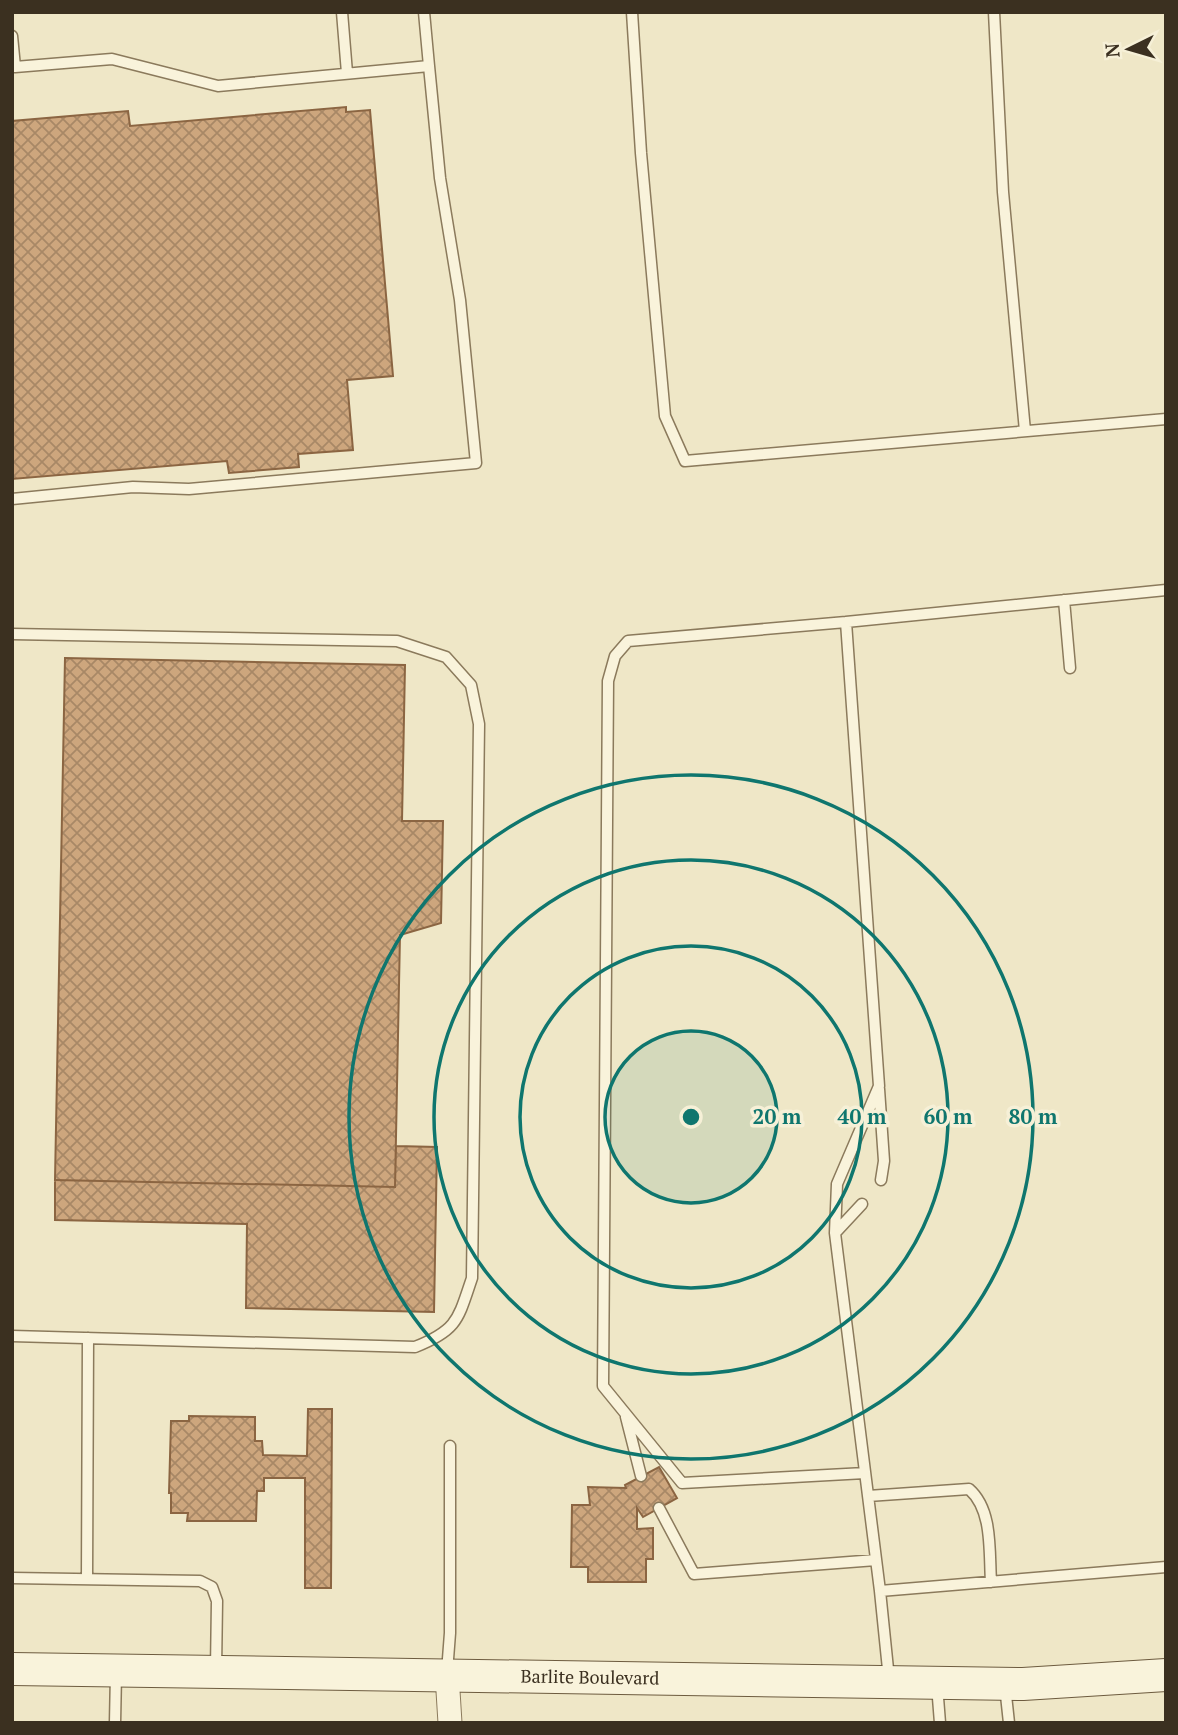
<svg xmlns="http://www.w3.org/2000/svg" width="1178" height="1735" font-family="'PT Serif',serif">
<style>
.building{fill:url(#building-cross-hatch);stroke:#8b6542;stroke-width:2}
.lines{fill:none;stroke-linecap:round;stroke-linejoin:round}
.lane-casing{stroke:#8b7a5c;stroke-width:13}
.street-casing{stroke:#8b7a5c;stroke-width:25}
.secondary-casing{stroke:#6d5b3f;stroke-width:34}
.lane{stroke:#f9f3db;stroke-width:10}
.street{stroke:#f9f3db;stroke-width:23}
.secondary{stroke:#f9f3db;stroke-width:32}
.ring{fill:none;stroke:#0f766e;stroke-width:3.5}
.labels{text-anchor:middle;stroke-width:7;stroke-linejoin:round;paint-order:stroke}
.street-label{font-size:18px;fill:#3b3020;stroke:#f6f0d7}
.centre{fill:#0f766e;stroke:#f6f0d7;stroke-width:3.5}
.ring-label{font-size:21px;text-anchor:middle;font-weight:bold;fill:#0f766e;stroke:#f6f0d7;stroke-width:7;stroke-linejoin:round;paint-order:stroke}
</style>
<defs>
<pattern id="building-cross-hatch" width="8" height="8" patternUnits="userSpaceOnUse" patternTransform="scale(1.75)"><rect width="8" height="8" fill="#cda67d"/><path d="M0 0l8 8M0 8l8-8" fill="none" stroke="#a88866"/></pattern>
</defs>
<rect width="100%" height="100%" fill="#efe7c7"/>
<!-- building -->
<path class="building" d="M346 107V112L370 110 393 376 347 380 353 450 298 454 299 467 229 473 227 461 12 479V121L128 111 130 126Z
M65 658 405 665 402 821H443L441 923 400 935 395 1187 55 1180Z
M396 1146 437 1147 434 1312 246 1308 247 1224 55 1220V1180L395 1187Z
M308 1409H332L331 1588H305V1478H264V1491H257L256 1521H187L188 1513H171V1493H169L171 1421H189V1416L255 1417V1441H262L263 1455 307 1456Z
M659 1467 677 1498 643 1517 637 1508V1529L653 1528V1559H646V1582H588V1567H571L572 1505H590L588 1487 626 1488 625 1485Z"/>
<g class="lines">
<!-- lane casing -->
<g class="lane-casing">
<path id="lane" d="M342 12 347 73
M632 12 641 153 665 416 685 461 1166 419
M994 12 1003 192 1025 431
M12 36 15 67H12
M15 67 112 59 218 86 429 66 424 12
M12 499 133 487 189 489 476 463 460 300 440 178 429 66
M1166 590 846 622 879 1086 837 1184 835 1233 880 1591 1166 1567
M1064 600 1070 668
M846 622 628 641 615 656 608 681 603 1386 682 1483 865 1473
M12 634 397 641 446 657 471 685 479 724 472 1278C458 1319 458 1330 415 1347L12 1336
M879 1089 884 1161 881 1180
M835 1233 862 1204
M626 1417 641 1476
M868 1496 969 1489C993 1510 989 1551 991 1582
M659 1508 694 1574 876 1560
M12 1578 200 1581 212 1587 217 1601 216 1669
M87 1579 88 1338
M880 1591 889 1679
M447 1672 450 1633V1446
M937 1685 940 1723
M1005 1686 1009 1723
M115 1723 116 1673"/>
</g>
<!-- street casing -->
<g class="street-casing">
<path id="street" d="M447 1675 450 1723"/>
</g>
<!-- secondary casing -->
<g class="secondary-casing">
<g id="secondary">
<path id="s1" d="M12 1669 1023 1684 1166 1675"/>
</g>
</g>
<!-- lane -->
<use href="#lane" class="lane"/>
<!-- street -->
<use href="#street" class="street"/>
<!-- secondary -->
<use href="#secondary" class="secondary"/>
</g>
<!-- distance rings -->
<circle cx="691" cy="1117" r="86" fill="#0f766e" fill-opacity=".12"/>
<g class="ring">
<circle cx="691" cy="1117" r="86"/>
<circle cx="691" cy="1117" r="171"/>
<circle cx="691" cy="1117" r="257"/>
<circle cx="691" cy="1117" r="342"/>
</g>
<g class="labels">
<!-- street labels -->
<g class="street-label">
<text dy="6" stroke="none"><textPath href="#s1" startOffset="578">Barlite Boulevard</textPath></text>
</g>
</g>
<circle cx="691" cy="1117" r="10" class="centre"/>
<g class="ring-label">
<text x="777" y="1124">20 m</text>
<text x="862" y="1124">40 m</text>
<text x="948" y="1124">60 m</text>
<text x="1033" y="1124">80 m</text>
</g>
<!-- border -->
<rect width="1178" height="1735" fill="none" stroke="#3b3020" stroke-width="28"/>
<!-- north arrow -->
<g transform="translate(1129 49) rotate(265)" stroke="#f6f0d7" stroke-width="5" paint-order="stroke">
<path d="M0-5L12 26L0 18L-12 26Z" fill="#3b3020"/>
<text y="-10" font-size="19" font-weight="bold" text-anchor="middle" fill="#3b3020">N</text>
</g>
</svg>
